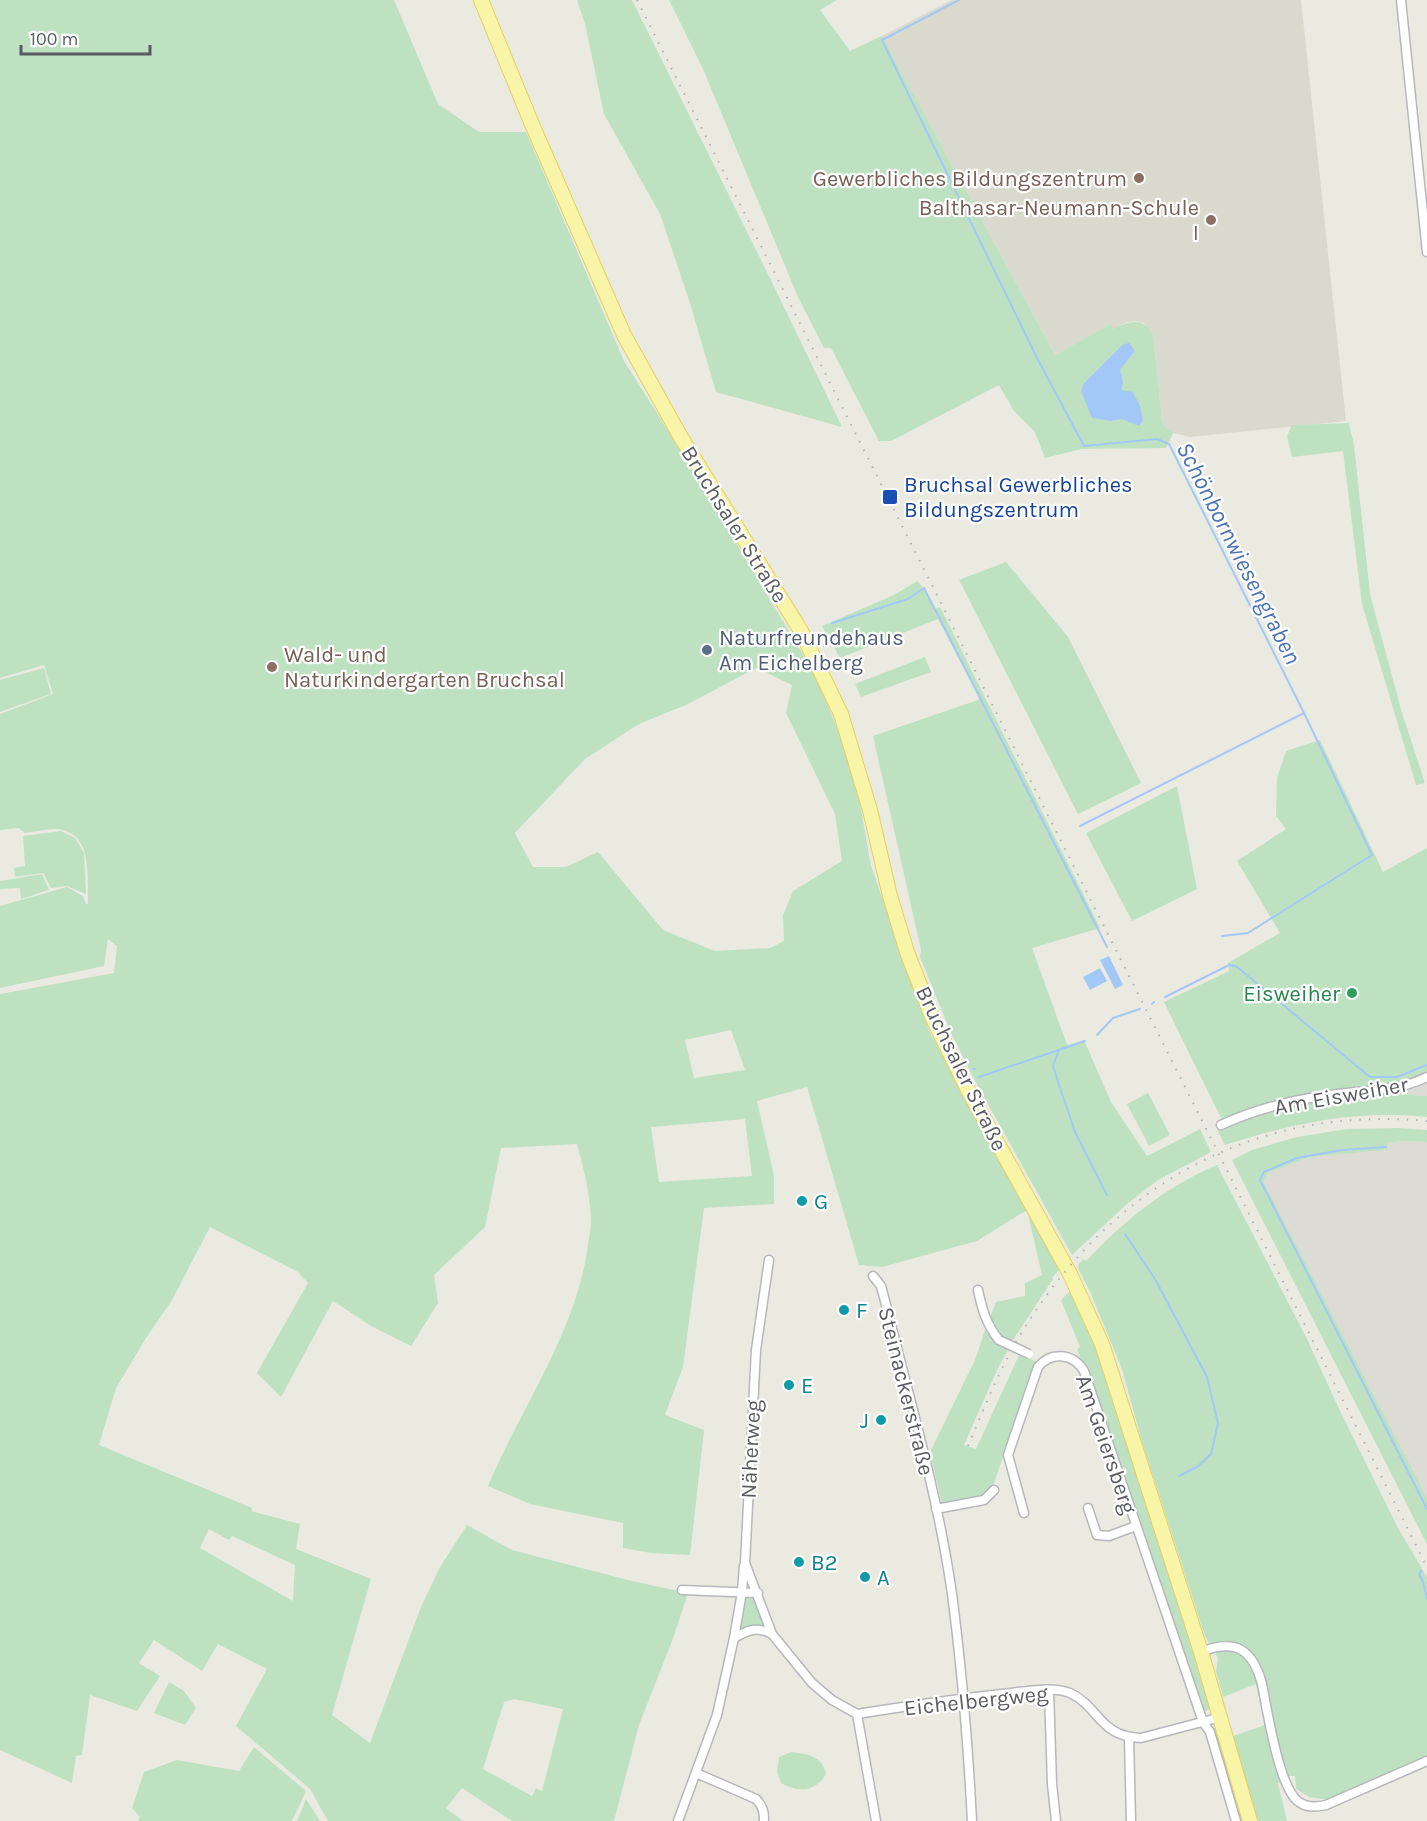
<svg xmlns="http://www.w3.org/2000/svg" width="1427" height="1821" font-family="Karla,sans-serif">
<style>
.industrial{fill:#dcdbd4}
.education{fill:#dad9ce}
.green{fill:#bee1c2;fill-rule:evenodd}
.water{fill:#a3c8f7}
.lines{fill:none;stroke-linecap:round;stroke-linejoin:round}
.stream{stroke:#a3c8f7;stroke-width:2}
.minor-casing{stroke:#b6b7bc;stroke-width:11}
.primary-casing{stroke:#e5d05f;stroke-width:16}
.minor{stroke:#fff;stroke-width:8}
.primary{stroke:#f8f5a8;stroke-width:14}
.rail{stroke:#b1b2b2;stroke-width:2;stroke-dasharray:1.5 8;stroke-linecap:butt}
.minor-bridge-casing{stroke:#b6b7bc;stroke-width:11;stroke-linecap:butt}
.minor-bridge{stroke:#fff;stroke-width:8}
.education-dot{fill:#8d6e63;stroke:#fff;stroke-width:2}
.transit-dot{fill:#1a4fb4;stroke:#fff;stroke-width:2}
.service-dot{fill:#5c6f8a;stroke:#fff;stroke-width:2}
.leisure-dot{fill:#2e9e5b;stroke:#fff;stroke-width:2}
.culture-dot{fill:#0f9aa8;stroke:#fff;stroke-width:2}
.labels{text-anchor:middle;stroke-width:4.5;stroke-linejoin:round;paint-order:stroke}
.education-label{font-size:22px;fill:#785e54;stroke:#fff;text-anchor:end}
.transit-label{font-size:22px;fill:#164399;stroke:#fff;text-anchor:start}
.street-label{font-size:22px;fill:#595b60;stroke:#fff}
.service-label{font-size:22px;fill:#4e5e75;stroke:#fff;text-anchor:start}
.leisure-label{font-size:22px;fill:#27864d;stroke:#fff;text-anchor:end}
.culture-label{font-size:22px;fill:#0d838f;stroke:#fff;text-anchor:start}
.water-label{font-size:24px;font-style:italic;fill:#4971b7;stroke:#fff}
</style>
<rect width="100%" height="100%" fill="#ebeae0"/>
<!-- industrial -->
<path class="industrial" d="M1427 1074V1096L1394 1094 1417 1079Z
M1403 1141 1427 1142V1498L1263 1181 1268 1173 1311 1157 1387 1150V1143Z"/>
<!-- education -->
<path class="education" d="M952 0H1301L1346 421 1190 437 1173 433 1164 426 1162 419 1153 334 1144 323 1135 321 1127 322 1113 329 1110 325 1055 355 882 36Z"/>
<!-- green -->
<path class="green" d="M0 0H394L438 104 479 132H526L624 361 681 451 817 678 845 748 860 804 871 866 929 1031 1059 1266V1270L1052 1278 1053 1279 1011 1343 1001 1338 989 1320 996 1302 1025 1296V1283L1042 1275 1027 1210 977 1241 882 1267 859 1265 807 1087 757 1101 774 1176V1204L704 1208 683 1367 665 1415 704 1430 690 1555 651 1553 623 1548V1523L530 1504 488 1486C521 1408 573 1337 587 1252 588 1242 591 1230 591 1220 590 1194 584 1169 577 1144L501 1148 485 1227 434 1275 438 1303 411 1346 371 1326 333 1301 281 1397 257 1373 308 1283 298 1272 210 1227 172 1300 146 1338 116 1388 99 1445 252 1508 251 1511 300 1524 296 1549 371 1579 332 1715 370 1743 421 1607 440 1567 467 1525 512 1550 632 1581 688 1593 672 1641 639 1725 614 1821H512L462 1788 446 1808 463 1821H328L310 1789 236 1726 267 1669 218 1644 202 1671 154 1640 139 1663 160 1676 137 1711 90 1695 82 1755 76 1756 72 1783 0 1750V994L114 973 117 946 108 939 104 966 0 988V906L67 887 83 896 86 904H88C87 879 93 838 63 830 53 827 36 832 25 833L19 828 0 830V714L53 694 44 665 0 678ZM756 668 792 685 786 713 835 814 842 861 793 891 783 915 784 941 770 948 715 951 663 930 598 852 566 867H533L515 833 585 759 639 724 686 705ZM731 1030 745 1070 694 1078 685 1040ZM745 1119 752 1176 659 1182 651 1127ZM209 1529 229 1540 232 1536 295 1565 293 1601 200 1548ZM514 1699 563 1709 542 1791 536 1788 532 1796 483 1769 504 1702Z
M577 0H632L767 272 842 427 716 392 690 303 660 214 604 114 585 24Z
M669 0H837L820 10 850 51 882 36 1055 355 1111 324 1113 329C1129 321 1143 317 1153 334L1162 419 1164 426 1173 433 1166 448 1081 449 1045 458 1035 432 1014 411 999 385 891 441H879L831 348H824L798 297 703 69ZM1122 345 1135 351 1120 370 1122 419 1111 421 1084 383Z
M1349 423 1354 445 1370 594 1402 713 1425 783 1416 785 1362 604 1343 451 1292 457 1287 436 1292 425Z
M1006 562 1068 637 1141 783 1078 814 959 580Z
M917 581 922 586 935 609 940 607 1100 928 1032 948 1066 1042 1068 1045 1084 1040 1111 1102 1147 1156 1200 1129 1211 1152 1158 1180 1128 1203 1072 1255 974 1079 951 1033 920 957 921 950 873 736 978 700 979 697 938 619 840 658 822 626 894 595Z
M925 657 931 672 861 697 855 684Z
M44 668 51 694 0 712V680Z
M1320 740 1383 872 1427 848V1074L1395 1094 1427 1096V1117C1353 1110 1295 1123 1225 1145L1217 1130 1221 1118 1164 1002 1229 971 1228 963 1280 933 1237 861 1286 829 1276 816 1277 778 1286 751Z
M1177 786 1197 889 1132 921 1086 833Z
M61 831 75 838 84 853 86 894 67 886 51 888 43 873 15 877 14 868 25 866 23 836Z
M42 874 49 890 21 899 20 888 0 889V881Z
M1148 1093 1170 1135 1149 1146 1127 1104Z
M1399 1128 1427 1130V1142L1403 1141 1387 1143V1150L1310 1157 1268 1173 1263 1181 1427 1498V1544L1232 1160 1252 1150 1297 1137 1347 1129Z
M1217 1165 1307 1339 1340 1411 1398 1528 1427 1577V1757L1329 1800 1309 1797 1296 1789 1295 1776H1288L1278 1783 1287 1821H1257L1233 1736 1265 1725 1256 1684 1223 1697 1216 1671 1218 1658 1205 1636 1142 1442 1122 1369 1091 1294 1079 1270 1078 1265 1083 1259 1086 1261C1125 1220 1165 1187 1217 1165Z
M1073 1288 1094 1329 1211 1708 1204 1712 1077 1349 1080 1347 1061 1300Z
M986 1327 996 1342 1009 1348 997 1370 964 1445 976 1449 1020 1353 1036 1362 992 1489 984 1496 942 1504 930 1452 975 1360Z
M742 1592 758 1593 772 1634 763 1629 734 1638Z
M169 1682 184 1691 196 1708 185 1725 154 1713Z
M1214 1728 1219 1729 1246 1821H1237L1212 1730Z
M254 1747 306 1791 292 1821H138L140 1817 132 1808 144 1772 177 1760 239 1771Z
M791 1752C807 1754 823 1756 826 1774 816 1792 798 1793 781 1783L777 1772 779 1757Z
M306 1799 320 1821H297Z"/>
<!-- water -->
<path class="water" d="M1129 343 1135 351 1120 370 1123 382 1121 390 1133 392 1140 406 1143 421 1139 426 1122 419 1111 421 1092 418 1081 391 1084 383 1122 345Z
M1109 956 1123 985 1115 989 1100 960Z
M1100 968 1107 981 1090 990 1083 977Z"/>
<g class="lines">
<!-- stream -->
<path class="stream" d="M959 0 882 40 1037 358 1084 446 1157 439 1169 444 1304 713 1372 855 1248 933 1222 936
M832 623 908 599 924 588 1107 947
M1080 826 1304 713
M1165 997 1229 965 1236 966 1370 1077H1397L1427 1065
M1152 1004 1154 1002
M1097 1035 1113 1018 1140 1009
M1059 1050 1053 1066 1059 1085 1075 1132 1107 1195
M973 1069H975
M979 1077 1085 1041
M1386 1147 1342 1150 1297 1158 1264 1172 1260 1180 1427 1509
M1125 1234 1155 1279 1207 1377 1218 1423 1211 1454 1197 1467 1179 1476
M1421 1571 1419 1574 1423 1582 1427 1599"/>
<!-- minor casing -->
<g class="minor-casing">
<path id="minor" d="M1401 0 1427 252
M1221 1125C1254 1110 1287 1101 1323 1096 1358 1090 1394 1093 1427 1077
M769 1260 756 1350 745 1563 772 1634
M873 1276 881 1286 885 1301C909 1398 938 1495 952 1594 962 1670 968 1745 972 1821
M978 1290C982 1309 986 1324 999 1340
M1088 1508 1097 1535 1109 1536 1136 1526
M936 1509 984 1500 994 1490
M1024 1513 1008 1455 1038 1367C1051 1351 1073 1353 1084 1371L1203 1722 1210 1732 1236 1821
M682 1590 758 1593
M734 1638C748 1630 757 1626 772 1634L812 1683 832 1700 857 1714 876 1821
M1201 1652C1236 1638 1253 1650 1262 1684 1267 1709 1279 1789 1299 1802 1307 1808 1317 1807 1326 1805L1427 1761
M1049 1690 1052 1784 1056 1821
M857 1714C908 1706 959 1698 1011 1693 1029 1691 1053 1686 1070 1693 1099 1706 1099 1737 1141 1738L1221 1717
M1129 1738 1131 1821
M696 1773 756 1799C763 1806 764 1812 764 1821
M678 1821 717 1715 734 1638 742 1592 744 1566"/>
</g>
<!-- primary casing -->
<g class="primary-casing">
<path id="primary" d="M481 0 531 122 624 335 679 434 801 631 841 714 870 810 890 896 907 952 933 1019 967 1088 1070 1274 1102 1344 1201 1652 1250 1821"/>
</g>
<!-- minor -->
<use href="#minor" class="minor"/>
<!-- primary -->
<use href="#primary" class="primary"/>
<!-- rail -->
<path class="rail" d="M637 0 1427 1567
M968 1446C985 1406 1001 1365 1025 1327 1115 1184 1256 1105 1427 1121"/>
<!-- minor-bridge casing -->
<g class="minor-bridge-casing">
<path id="minor-bridge" d="M999 1340 1029 1354"/>
</g>
<!-- minor-bridge -->
<use href="#minor-bridge" class="minor-bridge"/>
</g>
<!-- markers -->
<g class="education-dot">
<circle cx="1139" cy="178" r="6"/>
<circle cx="1211" cy="220" r="6"/>
<circle cx="272" cy="667" r="6"/>
</g>
<rect class="transit-dot" x="882" y="489" width="16" height="16" rx="3"/>
<circle class="service-dot" cx="707" cy="650" r="6"/>
<circle class="leisure-dot" cx="1352" cy="993" r="6"/>
<g class="culture-dot">
<circle cx="802" cy="1201" r="6"/>
<circle cx="844" cy="1310" r="6"/>
<circle cx="789" cy="1385" r="6"/>
<circle cx="881" cy="1420" r="6"/>
<circle cx="799" cy="1562" r="6"/>
<circle cx="865" cy="1577" r="6"/>
</g>
<g class="labels">
<!-- education labels -->
<g class="education-label">
<text x="1127" y="186">Gewerbliches Bildungszentrum</text>
<text x="1199" y="215">Balthasar-Neumann-Schule<tspan x="1199" dy="25">I</tspan></text>
<text x="284" y="662" text-anchor="start">Wald- und<tspan x="284" dy="25">Naturkindergarten Bruchsal</tspan></text>
</g>
<!-- transit labels -->
<g class="transit-label">
<text x="904" y="492">Bruchsal Gewerbliches<tspan x="904" dy="25">Bildungszentrum</tspan></text>
</g>
<!-- street labels -->
<g class="street-label">
<text transform="translate(735 524) rotate(58)" y="8">Bruchsaler Straße</text>
<text transform="translate(962 1068) rotate(64)" y="8">Bruchsaler Straße</text>
<text transform="translate(1341 1095) rotate(-10)" y="8">Am Eisweiher</text>
<text transform="translate(907 1391) rotate(76)" y="8">Steinackerstraße</text>
<text transform="translate(1107 1444) rotate(71)" y="8">Am Geiersberg</text>
<text transform="translate(750 1449) rotate(-87)" y="8">Näherweg</text>
<text transform="translate(976 1700) rotate(-6)" y="8">Eichelbergweg</text>
</g>
<!-- service labels -->
<g class="service-label">
<text x="719" y="645">Naturfreundehaus<tspan x="719" dy="25">Am Eichelberg</tspan></text>
</g>
<!-- leisure labels -->
<g class="leisure-label">
<text x="1340" y="1001">Eisweiher</text>
</g>
<!-- culture labels -->
<g class="culture-label">
<text x="814" y="1209">G</text>
<text x="856" y="1318">F</text>
<text x="801" y="1393">E</text>
<text x="869" y="1428" text-anchor="end">J</text>
<text x="811" y="1570">B2</text>
<text x="877" y="1585">A</text>
</g>
<!-- water labels -->
<g class="water-label">
<text transform="translate(1239 553) rotate(63)" y="8">Schönbornwiesengraben</text>
</g>
</g>
<!-- scale -->
<path d="M21 45v9h129v-9" fill="none" stroke="#595b60" stroke-width="3"/>
<text x="30" y="45" font-size="18" fill="#595b60" stroke="#ffffff" stroke-width="4.5" paint-order="stroke">100 m</text>
</svg>
